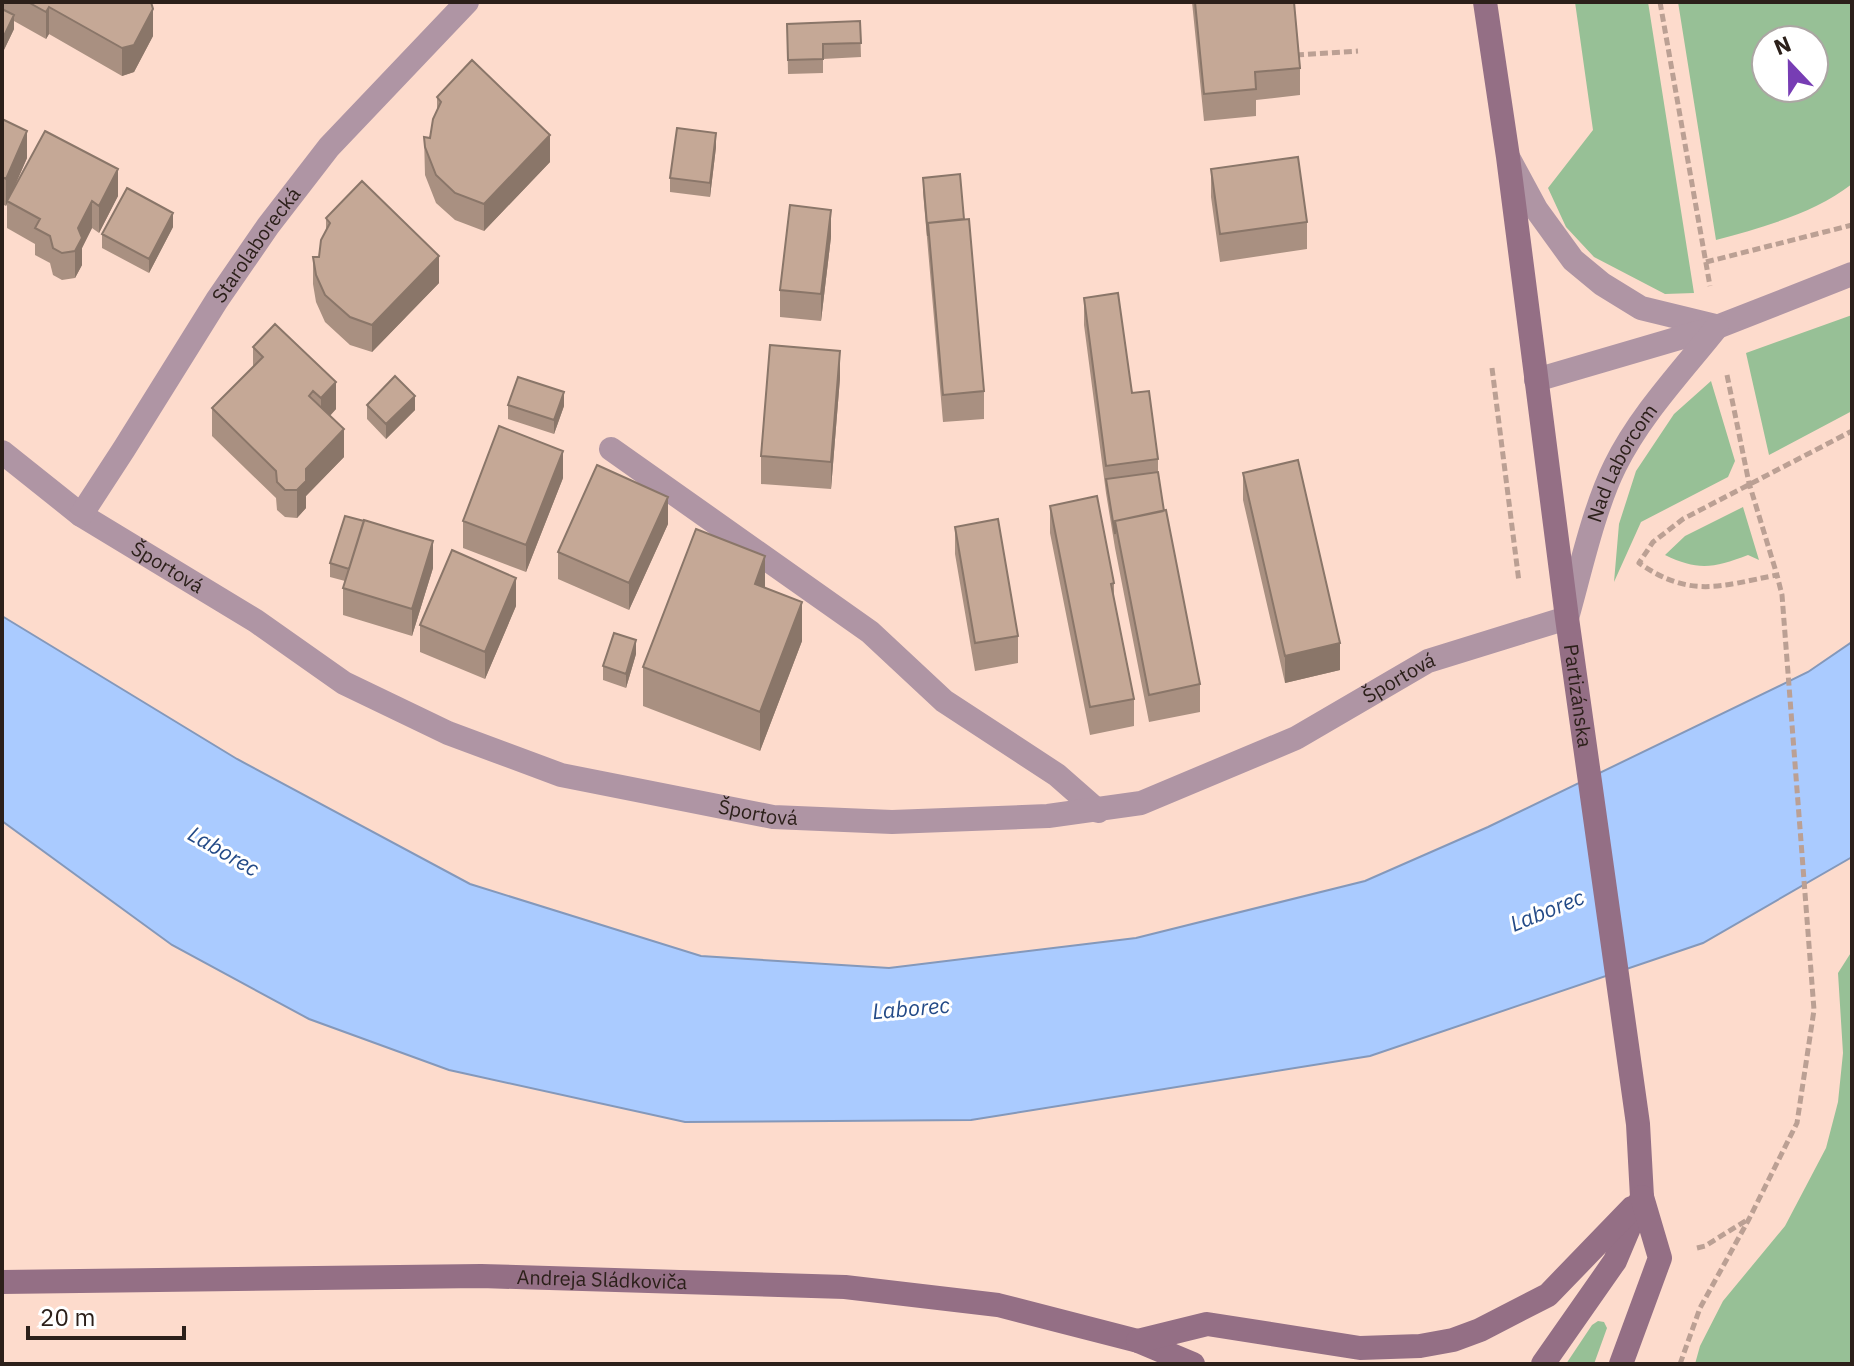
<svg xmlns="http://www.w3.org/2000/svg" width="1854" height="1366" font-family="'IBM Plex Sans',sans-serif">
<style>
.green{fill:#97c096;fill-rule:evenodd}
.water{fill:#aacbff;stroke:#8498ba;stroke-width:2}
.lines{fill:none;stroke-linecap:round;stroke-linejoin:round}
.path{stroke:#bba094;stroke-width:5;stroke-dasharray:8 4;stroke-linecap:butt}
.street{stroke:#af95a4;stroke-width:24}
.secondary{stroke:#946f85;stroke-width:24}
.wall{fill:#a99081}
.shaded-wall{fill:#8a7669}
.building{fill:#c5a896;stroke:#8a7669;stroke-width:2}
.labels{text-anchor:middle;stroke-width:6;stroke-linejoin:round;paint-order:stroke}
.street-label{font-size:20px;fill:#2c201a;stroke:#fff}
.water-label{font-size:22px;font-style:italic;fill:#234a87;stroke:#fff}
</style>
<rect width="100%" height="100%" fill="#fddbcc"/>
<!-- green -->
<path class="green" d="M1575 2H1648L1694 293 1665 294 1594 257 1566 227 1548 188 1593 130Z
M1678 2H1852V184C1813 214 1763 227 1716 240ZM1814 40V88H1766V40Z
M1852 315V411L1769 455 1746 353Z
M1711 381 1735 461 1728 477 1641 522 1614 582 1619 524 1636 471 1674 414Z
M1743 507 1759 560 1748 555C1714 568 1698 571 1665 555L1685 536Z
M1852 951V1364H1695L1700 1346 1723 1301 1785 1226 1826 1148 1838 1102 1843 1053 1838 973Z
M1598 1321 1604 1322 1607 1328 1594 1364H1566L1592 1325Z"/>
<!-- water -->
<path class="water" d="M2 616 237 759 470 884 701 956 889 968 1136 938 1365 881 1488 827 1808 672 1852 642V857L1703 943 1370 1056 971 1120 685 1122 449 1070 309 1019 172 945 2 821Z"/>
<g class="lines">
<!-- path -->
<path class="path" d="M1660 2 1710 286
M1296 55 1358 51
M1706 262 1852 225
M1492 368 1519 582
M1727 375 1749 483 1777 575
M1697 1248 1705 1246 1747 1220
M1680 1364 1700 1308 1749 1219 1797 1123 1814 1010 1782 595 1777 575C1720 586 1691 599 1639 563L1653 542 1683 519 1852 431"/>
<!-- street -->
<g class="street">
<path d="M1509 159 1536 209 1573 260 1602 284 1641 308 1715 326"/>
<path d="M1536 380 1717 327 1852 274"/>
<path d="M611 449 870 632 944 701 1057 775 1098 811"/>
<path id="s1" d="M2 452 81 515 256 621 344 683 448 733 561 775 773 817 892 822 1048 816 1141 803 1296 738 1428 661 1567 618C1580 572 1594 508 1615 466 1640 415 1682 371 1717 327"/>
<path id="s2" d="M81 515 124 449 217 300 268 226 329 147 467 2"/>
</g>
<!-- secondary -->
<g class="secondary">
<path id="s3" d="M1485 2 1508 157 1567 618 1638 1124 1642 1197 1615 1261 1543 1364"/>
<path id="s4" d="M2 1282 481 1276 845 1287 998 1305 1138 1341 1193 1364"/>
<path d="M1138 1341 1207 1324 1360 1348 1420 1346 1453 1340 1480 1330 1548 1295 1632 1208"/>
<path d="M1621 1364 1660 1258 1642 1197"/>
</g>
</g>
<!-- wall -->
<path class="wall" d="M2 2H151L153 36 134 72 122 76 49 34 46 39 14 21V29L2 54Z
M1192 2H1294L1300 68V95L1256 100V116L1204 121Z
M860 21 861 57 823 59V73L788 74 787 24Z
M437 97 550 162 484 231 455 220 436 203 425 175 424 137 430 138 437 112Z
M2 119 27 158 12 192 118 196 99 233 92 228 82 248V265L75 278 62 280 53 275 50 263 35 255V244L7 228V203L6 206 2 204Z
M716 147 710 197 670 192V178Z
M1211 169 1307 222V249L1220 262 1211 197Z
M923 178 964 219 984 391V419L943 422 923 192Z
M326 218 439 283 372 352 350 345 325 322 316 302 313 284V257H319L326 231Z
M173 227 149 273 102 248V234Z
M831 237 821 321 780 317V290Z
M1084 298 1132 393 1158 459V472L1164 511 1200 684V712L1149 722 1115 548 1106 493 1084 325Z
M275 324 336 409 330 416 344 457 306 496V508L297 518 285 517 277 510 276 498 212 436V408L253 367V347Z
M840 378 831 489 761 484V456Z
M367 405 415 410 386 439 367 419Z
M508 405 564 406 554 434 508 419Z
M1243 473 1340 670 1285 683 1243 500Z
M563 478 526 572 463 548V521Z
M1050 506 1114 583V601L1134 699V726L1090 735 1050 533Z
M668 524 629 610 558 579V552Z
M955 527 1018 636V663L975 671 955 554Z
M330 563 433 568 412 636 343 615V588L345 581 330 577Z
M516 606 485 679 420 652V625Z
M802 641 760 751 643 706V667Z
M636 654 626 688 603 680V666Z"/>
<!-- shaded-wall -->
<path class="shaded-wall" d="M49 7V34L46 39V12Z
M153 9V36L134 72 122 76V48Z
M14 15V29L2 54V40Z
M27 131V158L6 206V179Z
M716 133V147L710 197V183Z
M550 135V162L484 231V204Z
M118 169V196L99 233V206Z
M92 201V228L82 248V265L75 278V251L78 228Z
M831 210V237L821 321V294Z
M173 213V227L149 273V259Z
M439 256V283L372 352V325Z
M840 351V378L831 489V462Z
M336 382V409L321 425V398Z
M564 392V406L554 434V420Z
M415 396V410L386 439V424Z
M344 429V457L306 496V508L297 518V490L306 469Z
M563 451V478L526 572V545Z
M668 497V524L629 610V583Z
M433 541V568L412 636V609Z
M765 556V594L755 584Z
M516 578V606L485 679V652Z
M802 602V641L760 751V712Z
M636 640V654L626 688V674Z
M1340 643V670L1285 683V656Z"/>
<!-- building -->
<path class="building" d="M28 2H151L153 9 134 45 122 48 49 7 46 12Z
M1195 2H1294L1300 68 1255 72 1256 89 1204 94Z
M2 9 14 15 2 40Z
M860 21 861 43 823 44V59L788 60 787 24Z
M472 60 550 135 484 204 455 193 436 175 425 147 424 137 430 138 433 119 441 102 437 97Z
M2 119 27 131 6 179 2 177Z
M677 128 716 133 710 183 670 178Z
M45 131 118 169 99 206 92 201 78 228 82 238 75 251 62 253 53 248 50 236 35 228 40 219 7 201Z
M1298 157 1307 222 1220 234 1211 169Z
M960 174 964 219 928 223V236L923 178Z
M362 181 439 256 372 325 350 317 325 295 316 275 313 257H319L321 240 330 223 326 218Z
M127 188 173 213 149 259 102 234Z
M790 205 831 210 821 294 780 290Z
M969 219 984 391 943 395 928 223Z
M1118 293 1132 393 1149 391 1158 459 1106 466 1084 298Z
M275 324 336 382 321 398 313 391 309 396 344 429 306 469V481L297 490H285L277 482 276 471 212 408 263 357 253 347Z
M770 345 840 351 831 462 761 456Z
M395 376 415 396 386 424 367 405Z
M518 377 564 392 554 420 508 405Z
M499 426 563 451 526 545 463 521Z
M1298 460 1340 643 1285 656 1243 473Z
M597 465 668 497 629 583 558 552Z
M1158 472 1164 511 1115 521V534L1106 479Z
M1097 496 1114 583 1111 584 1134 699 1090 707 1050 506Z
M1166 510 1200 684 1149 695 1115 521Z
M345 516 364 521 349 569 330 563Z
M998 519 1018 636 975 643 955 527Z
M364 520 433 541 412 609 343 588Z
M696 529 765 556 755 584 802 602 760 712 643 667Z
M452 550 516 578 485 652 420 625Z
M614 633 636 640 626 674 603 666Z"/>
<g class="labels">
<!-- street labels -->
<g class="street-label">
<text dy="7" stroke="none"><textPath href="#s2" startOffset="322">Starolaborecká</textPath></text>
<text dy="7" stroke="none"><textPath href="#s1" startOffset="1866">Nad Laborcom</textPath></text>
<text dy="7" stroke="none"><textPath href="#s1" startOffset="202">Športová</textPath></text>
<text dy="7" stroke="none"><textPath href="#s1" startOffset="1522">Športová</textPath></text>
<text dy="7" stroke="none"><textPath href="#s3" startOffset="700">Partizánska</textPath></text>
<text dy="7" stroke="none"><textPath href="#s1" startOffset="850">Športová</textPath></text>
<text dy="7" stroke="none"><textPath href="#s4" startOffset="600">Andreja Sládkoviča</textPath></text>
</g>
<!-- water labels -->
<g class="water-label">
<text transform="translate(224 851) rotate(30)" y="8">Laborec</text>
<text transform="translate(1547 910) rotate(-22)" y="8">Laborec</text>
<text transform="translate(911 1008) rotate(-5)" y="8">Laborec</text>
</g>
</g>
<!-- border -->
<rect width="1854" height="1366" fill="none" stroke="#2c201a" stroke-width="8"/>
<!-- north arrow -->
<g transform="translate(1790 64) rotate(338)"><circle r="38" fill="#ffffff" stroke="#aba6a3" stroke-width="2"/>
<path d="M0-6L14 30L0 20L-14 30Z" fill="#773db4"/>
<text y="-12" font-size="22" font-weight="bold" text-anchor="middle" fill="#2c201a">N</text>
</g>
<!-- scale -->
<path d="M28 1326v12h156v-12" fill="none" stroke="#2c201a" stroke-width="4"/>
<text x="40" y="1326" font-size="24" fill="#2c201a" stroke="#ffffff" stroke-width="6" paint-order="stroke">20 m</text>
</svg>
